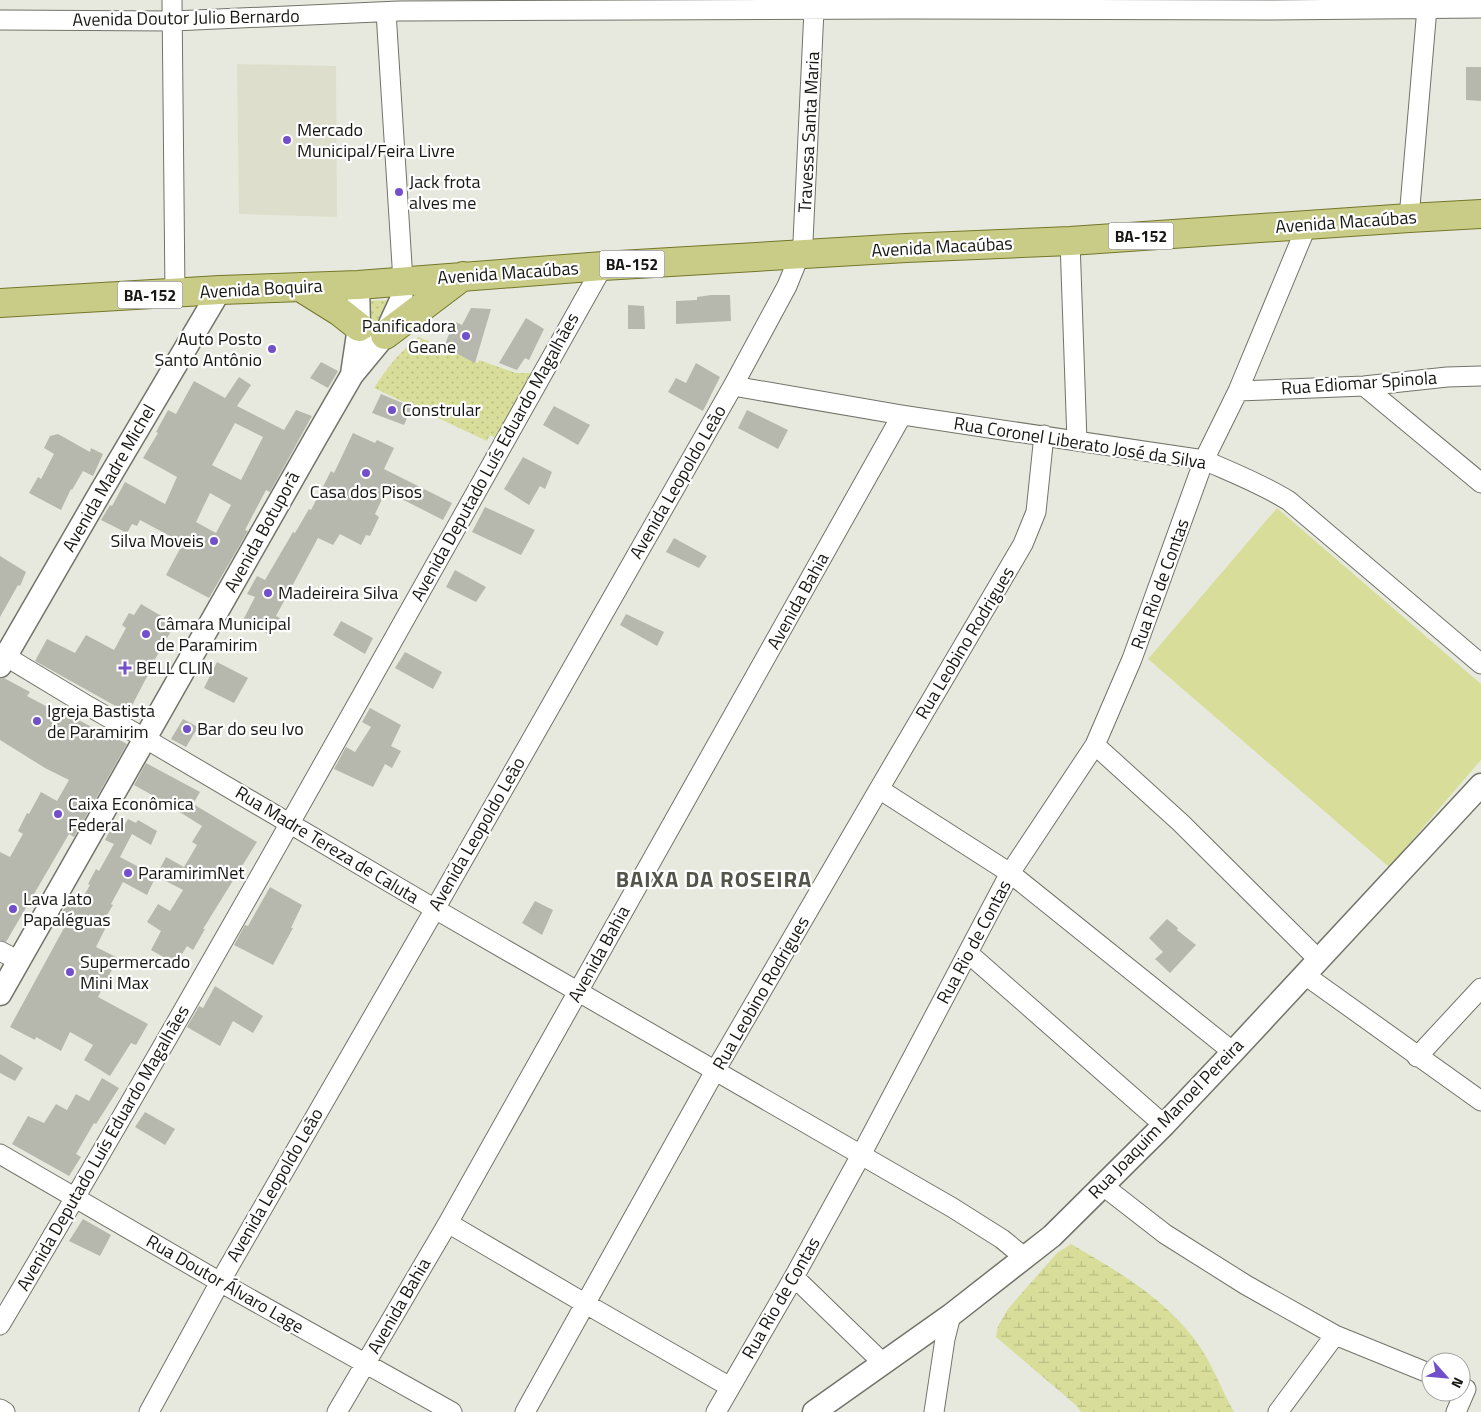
<svg xmlns="http://www.w3.org/2000/svg" width="1481" height="1412" font-family="'Titillium Web',sans-serif">
<style>
.built{fill:#dddfcc}
.green{fill:url(#green-dots)}
.wetland{fill:url(#wetland-marsh)}
.pitch{fill:#d8de99}
.building{fill:#b7b8ad;fill-rule:evenodd}
.lines{fill:none;stroke-linecap:round;stroke-linejoin:round}
.minor-casing{stroke:#727369;stroke-width:21}
.tertiary-casing{stroke:#727369;stroke-width:25}
.primary-casing{stroke:#737729;stroke-width:30}
.minor{stroke:#fff;stroke-width:19}
.tertiary{stroke:#fff;stroke-width:22}
.primary{stroke:#c9cc86;stroke-width:28}
.poi-dot{fill:#7150c9;stroke:#fff;stroke-width:2}
.labels{text-anchor:middle;stroke-width:4.5;stroke-linejoin:round;paint-order:stroke}
.shield{fill:#fff;stroke:#5d5d5a;stroke-width:1}
.shield-label{font-size:16px;font-weight:bold;fill:#171713}
.street-label{font-size:18px;fill:#171713;stroke:#fff}
.poi-label{font-size:18px;fill:#171713;stroke:#fff;text-anchor:start}
.district-label{font-size:22px;font-weight:bold;letter-spacing:1px;fill:#53544a;stroke:#fff}
</style>
<defs>
<pattern id="green-dots" width="8" height="8" patternUnits="userSpaceOnUse" patternTransform="scale(1.25)"><rect width="8" height="8" fill="#d8de99"/><path d="M2 2h.1M6 6h.1" fill="none" stroke="#b9be83" stroke-width="1.8" stroke-linecap="round"/></pattern>
<pattern id="wetland-marsh" width="20" height="14" patternUnits="userSpaceOnUse" patternTransform="scale(1.25)"><rect width="20" height="14" fill="#d8de99"/><path d="M1 5h8M5 5V1M11 12h8M15 12V8" fill="none" stroke="#b9be83"/></pattern>
</defs>
<rect width="100%" height="100%" fill="#e8e9de"/>
<!-- built -->
<path class="built" d="M237 64 336 66 337 217 239 214Z"/>
<!-- green -->
<path class="green" d="M392 300 367 342 368 301Z
M419 337 478 363 479 360 516 373H532L495 438 490 435 487 441 374 388C387 368 400 351 419 337Z"/>
<!-- wetland -->
<path class="wetland" d="M1071 1244C1117 1271 1163 1297 1195 1340 1212 1362 1221 1389 1234 1412H1081L1077 1406 996 1337 998 1326 1008 1309 1057 1253Z"/>
<!-- pitch -->
<path class="pitch" d="M1277 508 1481 684V760L1389 867 1148 659Z"/>
<!-- building -->
<path class="building" d="M1466 67H1481V101L1466 100Z
M711 295H730L731 321 676 324V301L697 300V297Z
M628 305 644 306 645 329H628Z
M471 308 491 309 475 363 444 347 454 321 462 325Z
M526 318 544 329 529 360 525 358 517 370 499 363Z
M321 362 338 371 328 388 310 378Z
M696 363 720 377 703 411 668 392 676 378 686 383Z
M239 377 251 385 237 406 284 430 296 410 312 416 270 492 266 490 245 530 248 531 209 598 166 575 183 543 140 520 137 526 132 524 127 533 101 520 110 505 112 506 125 482 165 504 177 477 143 458 158 433 156 432 168 410 176 414 194 381 225 398ZM235 423 263 437 241 480 212 465ZM210 493 231 505 216 533 196 522Z
M381 394 412 407 404 425 372 413Z
M554 406 590 425 578 445 543 425Z
M747 410 788 430 778 449 738 428Z
M353 433 375 443 377 440 394 448 384 469 452 503 443 520 388 492 387 494 385 493 375 514 379 517 370 536 366 535 361 545 340 534 333 545 318 538 276 616 280 618 271 635 242 622 255 597 247 594 257 576 265 580 293 532 295 533 309 509 311 510 331 471 334 473Z
M58 434 90 452 91 448 103 454 93 476 83 471 72 490 71 489 61 510 29 493 38 477 41 479 54 454 44 448 50 436Z
M523 457 552 472 545 489 540 486 529 505 504 489Z
M485 507 535 530 521 555 472 532Z
M674 538 707 556 699 568 666 552Z
M0 556 26 572 20 586 18 585 0 617Z
M455 570 486 587 476 602 446 587Z
M141 604 175 624 149 670 150 671 128 713 35 661 47 639 75 653 86 635 114 650 126 628 122 625 129 613 134 615Z
M626 614 664 632 657 646 620 625Z
M341 621 373 638 365 654 333 635Z
M405 652 442 672 433 689 395 668Z
M217 662 248 678 234 703 204 688Z
M4 678 30 692 27 696 57 712 59 711 72 719 73 717 99 731 100 729 127 744 74 837 69 834 6 942 0 940V852L10 857 23 834 18 831 27 813 29 814 41 792 57 801 69 780 45 768 0 740V679Z
M370 708 401 725 391 746 401 751 392 768 385 764 373 787 334 769 346 747 355 752 371 727 362 722Z
M183 719 198 727 186 747 171 739Z
M146 763 200 792 193 804 257 842 203 929H205L193 950 187 946 176 964 151 950 161 931 147 922 158 904 170 911 183 890 156 876 166 857 184 867 197 845 192 842 202 826 170 806V805L134 785Z
M128 819 136 823 138 820 157 831 151 845 132 834 120 857 156 876 147 895 123 882 111 904 113 905 102 923 107 925 96 947 118 958 98 997 148 1024 136 1045 131 1043 110 1076 84 1060 93 1045 70 1032 61 1051 36 1037 35 1040 10 1027 64 928 56 924 67 903 77 908 90 885 88 884 96 869 99 871 114 844 105 840 112 826 121 831Z
M270 887 302 905 291 928H293L273 965 234 945 245 925 248 926Z
M535 901 553 910 542 935 522 923Z
M1167 919 1178 928 1177 930 1196 945 1170 973 1155 959 1163 952 1149 938Z
M215 986 263 1016 253 1033 233 1021 220 1046 187 1027 199 1006 203 1008Z
M0 1054 23 1068 15 1081 0 1073Z
M102 1078 119 1088 96 1124 94 1123 76 1154 81 1157 69 1176 12 1144 28 1116 44 1123 56 1104 67 1110 76 1094 89 1101Z
M145 1112 175 1129 165 1145 135 1127Z
M83 1219 111 1235 100 1256 69 1241Z"/>
<g class="lines">
<!-- minor casing -->
<g class="minor-casing">
<path id="minor" d="M172 0 175 294
M386 12 403 281
M0 20 173 21 399 11 907 9 1271 10 1481 8
M1409 218 1427 8
M1070 241 1077 441
M733 386 902 415 1204 460C1233 473 1262 484 1289 501L1481 664
M1364 386 1481 483
M1238 391 1364 386 1447 377 1481 376
M0 653 83 703 146 739 435 909 953 1208 1002 1239 1024 1257
M1095 745 1181 823 1319 960
M879 789 1010 873 1233 1052
M0 951 19 961
M968 953 1164 1125
M1305 975 1481 1101
M1417 1057 1481 988
M0 1154 220 1282 452 1412
M1102 1185 1165 1234 1246 1285 1335 1335 1431 1374
M448 1223 586 1304 730 1387
M794 1277 883 1363
M0 1325C207 976 404 620 603 266
M0 1409 5 1412
M149 1412 220 1282 435 909 733 386 787 286 800 254 803 241 814 10
M337 1412 448 1223 902 415
M525 1412 715 1071 879 789 1023 544 1036 512 1044 435
M716 1412 794 1277 861 1155 1010 873 1095 745 1132 659 1204 460 1238 391 1307 225
M934 1412 945 1339 951 1315
M1278 1412 1335 1335
M1456 1412 1466 1389"/>
</g>
<!-- tertiary casing -->
<g class="tertiary-casing">
<path id="tertiary" d="M352 374 359 327 358 285
M0 666 100 493 220 290
M0 994 315 439 352 375 385 335 401 300 403 281
M814 1412 951 1315 1052 1236 1164 1125 1233 1052 1481 785"/>
</g>
<!-- primary casing -->
<g class="primary-casing">
<path id="primary" d="M300 287 340 312 359 327
M0 303 220 290 358 285 603 266 906 248 1070 241 1409 218 1481 214
M385 335 463 276"/>
</g>
<!-- minor -->
<use href="#minor" class="minor"/>
<!-- tertiary -->
<use href="#tertiary" class="tertiary"/>
<!-- primary -->
<use href="#primary" class="primary"/>
</g>
<!-- markers -->
<g class="poi-dot">
<circle cx="287" cy="140" r="5"/>
<circle cx="399" cy="192" r="5"/>
<circle cx="466" cy="336" r="5"/>
<circle cx="272" cy="349" r="5"/>
<circle cx="392" cy="410" r="5"/>
<circle cx="366" cy="473" r="5"/>
<circle cx="214" cy="541" r="5"/>
<circle cx="268" cy="593" r="5"/>
<circle cx="146" cy="634" r="5"/>
<path d="M122.5 660.5h5v5h5v5h-5v5h-5v-5h-5v-5h5z"/>
<circle cx="37" cy="721" r="5"/>
<circle cx="187" cy="729" r="5"/>
<circle cx="58" cy="814" r="5"/>
<circle cx="128" cy="873" r="5"/>
<circle cx="13" cy="909" r="5"/>
<circle cx="70" cy="972" r="5"/>
</g>
<g class="labels">
<!-- shield labels -->
<g class="shield">
<rect x="1108.5" y="222.5" width="65" height="27" rx="4"/>
<rect x="599.5" y="250.5" width="65" height="27" rx="4"/>
<rect x="117.5" y="281.5" width="65" height="27" rx="4"/>
</g>
<g class="shield-label">
<text x="1141" y="242">BA-152</text>
<text x="632" y="270">BA-152</text>
<text x="150" y="301">BA-152</text>
</g>
<!-- street labels -->
<g class="street-label">
<text transform="translate(186 18) rotate(-1)" y="6">Avenida Doutor Julio Bernardo</text>
<text transform="translate(809 132) rotate(-87)" y="6">Travessa Santa Maria</text>
<text transform="translate(1346 222) rotate(-4)" y="6">Avenida Macaúbas</text>
<text transform="translate(942 247) rotate(-3)" y="6">Avenida Macaúbas</text>
<text transform="translate(508 273) rotate(-4)" y="6">Avenida Macaúbas</text>
<text transform="translate(261 289) rotate(-3)" y="6">Avenida Boquira</text>
<text transform="translate(1359 383) rotate(-4)" y="6">Rua Ediomar Spinola</text>
<text transform="translate(1080 443) rotate(9)" y="6">Rua Coronel Liberato José da Silva</text>
<text transform="translate(495 457) rotate(-61)" y="6">Avenida Deputado Luís Eduardo Magalhães</text>
<text transform="translate(109 478) rotate(-60)" y="6">Avenida Madre Michel</text>
<text transform="translate(678 482) rotate(-60)" y="6">Avenida Leopoldo Leão</text>
<text transform="translate(262 532) rotate(-61)" y="6">Avenida Botuporã</text>
<text transform="translate(1160 584) rotate(-70)" y="6">Rua Rio de Contas</text>
<text transform="translate(798 601) rotate(-61)" y="6">Avenida Bahia</text>
<text transform="translate(965 643) rotate(-59)" y="6">Rua Leobino Rodrigues</text>
<text transform="translate(477 834) rotate(-60)" y="6">Avenida Leopoldo Leão</text>
<text transform="translate(327 845) rotate(31)" y="6">Rua Madre Tereza de Caluta</text>
<text transform="translate(974 942) rotate(-62)" y="6">Rua Rio de Contas</text>
<text transform="translate(599 954) rotate(-61)" y="6">Avenida Bahia</text>
<text transform="translate(761 993) rotate(-60)" y="6">Rua Leobino Rodrigues</text>
<text transform="translate(1166 1119) rotate(-46)" y="6">Rua Joaquim Manoel Pereira</text>
<text transform="translate(103 1148) rotate(-60)" y="6">Avenida Deputado Luís Eduardo Magalhães</text>
<text transform="translate(275 1185) rotate(-60)" y="6">Avenida Leopoldo Leão</text>
<text transform="translate(225 1284) rotate(30)" y="6">Rua Doutor Álvaro Lage</text>
<text transform="translate(781 1298) rotate(-60)" y="6">Rua Rio de Contas</text>
<text transform="translate(399 1306) rotate(-60)" y="6">Avenida Bahia</text>
</g>
<!-- poi labels -->
<g class="poi-label">
<text x="297" y="136">Mercado<tspan x="297" dy="21">Municipal/Feira Livre</tspan></text>
<text x="409" y="188">Jack frota<tspan x="409" dy="21">alves me</tspan></text>
<text x="456" y="332" text-anchor="end">Panificadora<tspan x="456" dy="21">Geane</tspan></text>
<text x="262" y="345" text-anchor="end">Auto Posto<tspan x="262" dy="21">Santo Antônio</tspan></text>
<text x="402" y="416">Constrular</text>
<text x="366" y="498" text-anchor="middle">Casa dos Pisos</text>
<text x="204" y="547" text-anchor="end">Silva Moveis</text>
<text x="278" y="599">Madeireira Silva</text>
<text x="156" y="630">Câmara Municipal<tspan x="156" dy="21">de Paramirim</tspan></text>
<text x="136" y="674">BELL CLIN</text>
<text x="47" y="717">Igreja Bastista<tspan x="47" dy="21">de Paramirim</tspan></text>
<text x="197" y="735">Bar do seu Ivo</text>
<text x="68" y="810">Caixa Econômica<tspan x="68" dy="21">Federal</tspan></text>
<text x="138" y="879">ParamirimNet</text>
<text x="23" y="905">Lava Jato<tspan x="23" dy="21">Papaléguas</tspan></text>
<text x="80" y="968">Supermercado<tspan x="80" dy="21">Mini Max</tspan></text>
</g>
<!-- district labels -->
<g class="district-label">
<text x="714" y="887">BAIXA DA ROSEIRA</text>
</g>
</g>
<!-- north arrow -->
<g transform="translate(1446 1377) rotate(117)"><circle r="24" fill="#ffffff" stroke="#a2a2a1"/>
<path d="M0-4L9 19L0 12L-9 19Z" fill="#7150c9"/>
<text y="-8" font-size="14" font-weight="bold" text-anchor="middle" fill="#171713">N</text>
</g>
</svg>
